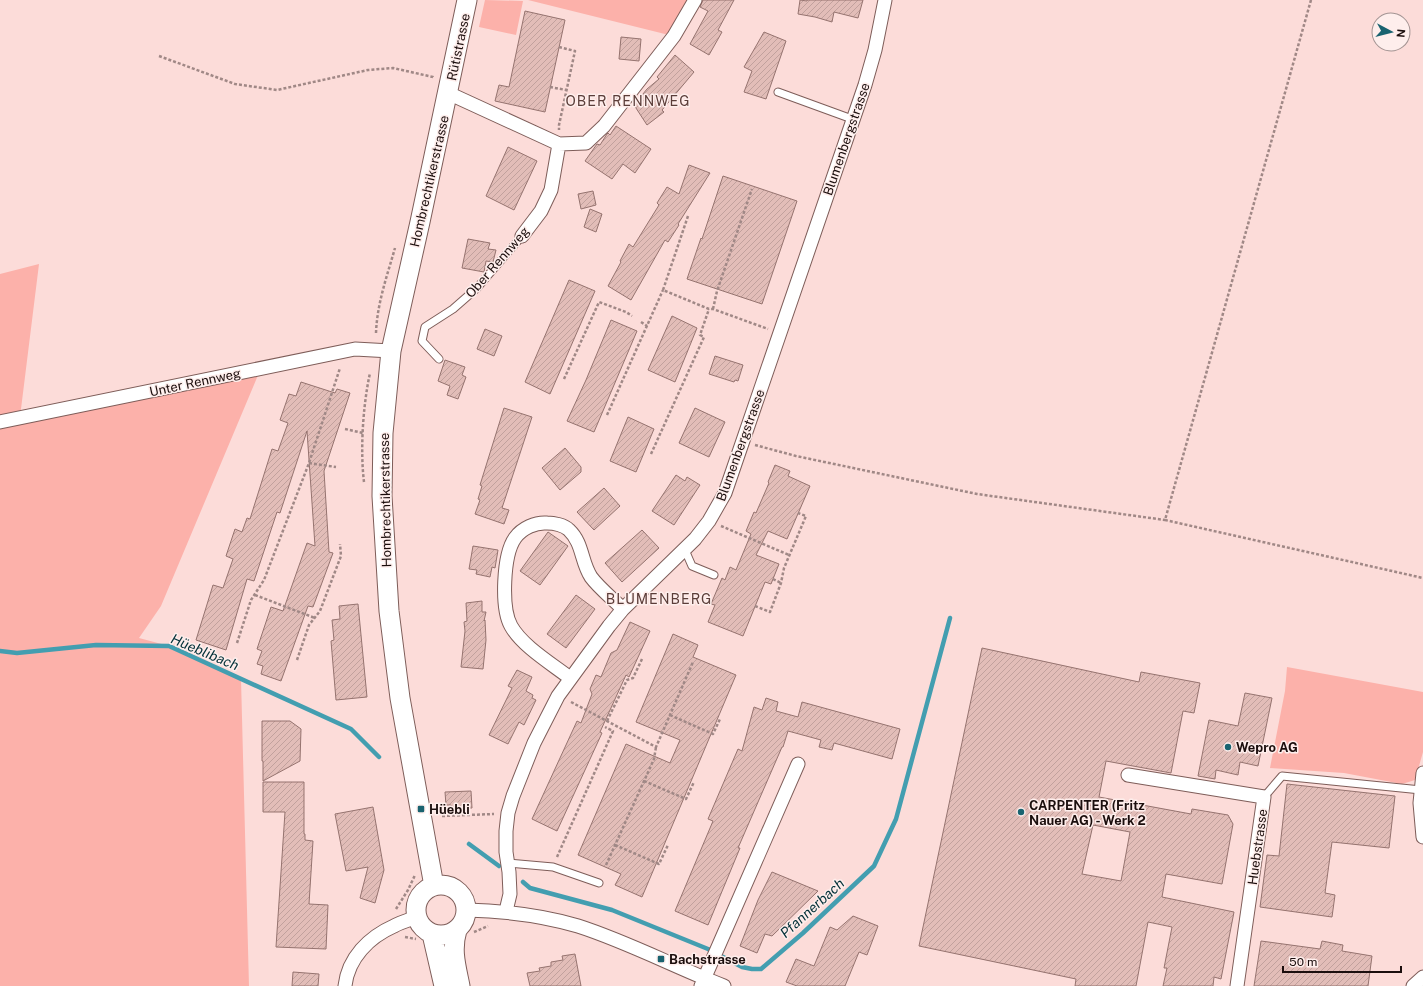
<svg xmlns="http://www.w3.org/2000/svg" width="1423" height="986" font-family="'Public Sans',sans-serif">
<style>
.green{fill:#fcb1aa}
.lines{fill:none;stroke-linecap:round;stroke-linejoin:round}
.stream{stroke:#439eb0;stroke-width:4.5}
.building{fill:url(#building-hatch);stroke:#95736f;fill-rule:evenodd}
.lane-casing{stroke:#7e5d59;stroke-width:9}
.street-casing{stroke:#7e5d59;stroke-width:15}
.secondary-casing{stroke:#7e5d59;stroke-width:21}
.path{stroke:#a08886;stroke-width:2.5;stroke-dasharray:3 2;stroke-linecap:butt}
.lane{stroke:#fff;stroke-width:7}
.street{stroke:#fff;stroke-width:13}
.secondary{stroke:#fff;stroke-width:19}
.poi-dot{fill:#196370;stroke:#feeeec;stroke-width:1.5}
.labels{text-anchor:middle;stroke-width:3;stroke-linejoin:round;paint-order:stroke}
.street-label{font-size:13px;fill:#1b0e0d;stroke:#feeeec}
.poi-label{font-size:13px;font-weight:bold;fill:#1b0e0d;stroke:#feeeec;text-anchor:start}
.neighbourhood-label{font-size:14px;letter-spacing:1px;fill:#5b3d39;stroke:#feeeec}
.water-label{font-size:14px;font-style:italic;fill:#033038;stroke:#feeeec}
</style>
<defs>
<pattern id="building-hatch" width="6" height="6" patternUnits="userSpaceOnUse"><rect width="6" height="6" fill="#e2bdb8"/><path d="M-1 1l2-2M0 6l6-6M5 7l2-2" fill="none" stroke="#c1a19d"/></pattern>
</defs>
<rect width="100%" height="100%" fill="#fcdcd9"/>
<!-- green -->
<path class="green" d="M485 0 523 1 516 35 479 27Z
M528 0H693L673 36Z
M39 264 20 417 261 368 161 606 139 638 169 646 241 679 249 986H0V274Z
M1287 667 1423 692V752L1415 780 1402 784 1344 773 1270 768 1285 691Z"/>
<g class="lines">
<!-- stream -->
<path class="stream" d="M0 651 17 653 96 645 169 646 351 729 379 757
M469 844 499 866
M523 882 530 888 612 910 708 949 742 967 752 969H761L803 933 874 866 896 819 950 618"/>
</g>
<!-- building -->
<path class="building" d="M703 0H734L718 30 722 32 709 55 690 44 708 11 700 7Z
M800 0 807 1V0H863L858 18 834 12 832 22 815 17 798 14Z
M525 11 565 20 545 112 495 101 499 85 509 87Z
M764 32 786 41 766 99 744 92 752 71 744 67Z
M621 37 641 39 639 61 619 59Z
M675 55 694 72 662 110 664 112 647 125 634 105 647 89 659 79 657 77Z
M616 126 651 149 635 173 623 164 612 179 585 161 597 144 600 145 607 134 608 133 610 135Z
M508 147 537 161 514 210 486 196Z
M689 165 710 173 678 224 679 225 668 242 665 240 631 300 608 286 621 262 620 261 629 244 633 247 659 205 657 203 667 187 679 194Z
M723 176 797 201 762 304 687 279 701 238 702 239Z
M593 191 596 205 581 209 578 194Z
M590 209 602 214 596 232 584 227Z
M468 239 490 243 488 249 496 250 493 262 486 261 484 272 462 268Z
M569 280 595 291 550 394 525 382Z
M672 316 697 328 675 382 648 370Z
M611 320 637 331 594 432 567 421 586 380Z
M485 329 502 336 494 356 477 349Z
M715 356 743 365 738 381 735 380 734 382 709 374Z
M445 360 465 367 462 375 466 377 458 399 447 395 450 386 438 381Z
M301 382 335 393 337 389 350 393 324 471 329 552 333 553 313 607 308 606 281 681 261 674 263 666 257 664 262 651 257 649 271 607 283 611 307 543 315 546 307 431 280 513 277 512 254 581 247 579 226 650 196 640 213 585 223 588 233 559 226 556 235 529 242 532 247 518 250 519 272 449 278 451 288 423 280 420 289 394 296 396Z
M504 408 532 417 502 508 509 510 504 524 475 514 480 500 478 499 482 486 480 485Z
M695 408 725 422 709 457 679 443Z
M628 417 654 429 636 472 610 461Z
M565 448 581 467V472L560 490 542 468Z
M775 465 790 471 788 476 810 486 787 539 768 531 756 555 779 564 771 584 765 582 743 636 708 622 715 605 711 604 722 578 725 580 730 567 736 570 751 534 746 531 754 512 756 513 769 483 768 482Z
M676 475 685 481 687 477 700 485 674 525 652 511Z
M604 488 620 506 594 530 577 512Z
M642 530 659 548 622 582 605 563Z
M548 532 568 546 540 585 520 571Z
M473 546 498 550 495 568 492 567 490 577 476 574 477 570 469 569Z
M576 595 595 609 566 648 547 634Z
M482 601V612H486L484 621 485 620 486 640 483 669 461 667 465 631 464 622 467 621 466 603Z
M358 604 367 697 336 700 331 641 334 640 332 620 340 619 339 606Z
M630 622 650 631 629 677 626 675 600 732 602 733 557 831 532 819 577 721 581 723 592 694 590 689 596 675 601 677 611 653 617 650Z
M673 634 698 645 693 657 736 675 642 897 615 885 621 874 578 855 626 744 670 763 680 740 636 722Z
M982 648 1139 682 1141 672 1200 683 1194 713 1183 711 1171 773 1106 761 1099 797 1191 814 1192 809 1228 815 1233 824 1222 884 1166 874 1162 897 1234 912 1221 979 1214 977 1213 986H1163L1167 968H1164L1172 927 1148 922 1136 986H1075L1076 979 919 946ZM1093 825 1130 832 1121 881 1082 874Z
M517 670 532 677 526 691 533 695 532 698 536 700 524 725 519 722 508 744 489 735 512 688 508 686Z
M1245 693 1272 698 1258 766 1240 762 1238 775 1216 770 1215 779 1198 776 1209 720 1238 726Z
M766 698 778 702 776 711 798 717 802 702 900 729 892 759 834 743 832 750 819 747 821 740 788 731 783 747H782L738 848H740L708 925 675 911 713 821 708 819 738 749 742 751 754 707 762 710Z
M262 721H290L301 729 300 761 263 781V761H262Z
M263 782H304V834H305V840L313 841 309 904 328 905 326 949 276 947 285 812H263Z
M1287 784 1395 796 1389 848 1332 842 1325 893 1335 895 1332 917 1260 907 1267 855 1279 856Z
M471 791 472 808 451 809V805H446L445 792Z
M373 807 384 870 375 903 360 898 368 867 346 871 335 814Z
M772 872 818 891 772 936 765 934 757 953 740 946 758 900Z
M853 916 878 926 867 955 859 952 845 986H797L786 982 796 959 814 966 830 927 837 930Z
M1261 941 1320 949 1322 941 1343 945 1342 951 1372 956 1368 986H1254Z
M575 954 581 986H530L527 973 540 971 539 968 551 966V962L563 960 562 956Z
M293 972 319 974 318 986H292Z"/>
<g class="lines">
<!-- lane casing -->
<g class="lane-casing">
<path id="lane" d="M778 92 852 119
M439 359 422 341 425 327 453 309 477 288 522 236
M685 550 692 566 714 575
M1264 797 1282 776 1421 790
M508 863 553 867 599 883"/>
</g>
<!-- street casing -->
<g class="street-casing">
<path id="street" d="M448 93 559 144 586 143 604 126 674 36 695 0
M522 236 541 211 551 190 559 144
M0 422 355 349 391 351
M570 678C552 664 522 646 511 626 501 608 503 555 515 538 522 528 536 522 547 523 554 523 564 525 569 530 583 543 581 562 591 577 599 588 613 599 623 609
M1423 773 1420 803 1423 837
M1128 775 1264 797 1237 986
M467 910C504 911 541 915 578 926 628 942 675 967 724 986
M506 911 510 894 509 872 506 852V831L508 813 513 796 534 743 558 696 609 626 623 609 695 539 709 521 725 493 865 85 875 50 885 0
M345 986C348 958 369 937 394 926 401 922 409 920 417 917
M701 986 798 764
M1413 986 1423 977"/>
</g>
<!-- secondary casing -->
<g class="secondary-casing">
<path id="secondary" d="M416 910a25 25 0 1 1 50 0a25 25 0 1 1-50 0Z
M434 886 400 698 389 611 382 496 383 433 391 351 420 222 467 0
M457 930C451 950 456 966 460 986
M432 934 444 986"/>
</g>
<!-- path -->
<path class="path" d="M1311 0 1165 520 1423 578
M559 47 575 51 559 125V130
M159 56 235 84 277 90 368 70 393 68 433 77 434 78
M550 87 566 90
M688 216 663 290 709 309H713L768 329
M713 309 717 291 752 189
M641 322 647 326
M376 333C377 304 387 276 395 248
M564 379 599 302 626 312 632 316
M607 415 663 290
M345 429 363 433
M755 445 796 456 977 494 1165 520
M651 454 704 337 700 335 709 309
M309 463 336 467
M364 482C360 450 363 405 370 373
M721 526 789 555
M773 579 781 583
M255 595 315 618
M755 606 770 612 781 583 784 568 806 516 798 513
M237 643 251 600 264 580 309 463 340 368
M297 660 309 625 320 611 341 556 340 544
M571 702 656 747 693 662
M670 715 713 734 720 719
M607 721 627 680 633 678 642 659
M644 781 686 799 694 782
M442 816 494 814
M615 845 659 864 668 845
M557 857 613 731 605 727
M606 865 654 759 656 747
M396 909 408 890 415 875
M474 932 488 926
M405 937 416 939"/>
<!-- lane -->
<use href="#lane" class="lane"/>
<!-- street -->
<use href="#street" class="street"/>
<!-- secondary -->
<use href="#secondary" class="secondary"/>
</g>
<!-- markers -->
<g class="poi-dot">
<circle cx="1228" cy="747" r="4"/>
<rect x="417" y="805" width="8" height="8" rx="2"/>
<circle cx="1021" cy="812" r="4"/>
<rect x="657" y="955" width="8" height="8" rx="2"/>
</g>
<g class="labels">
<!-- street labels -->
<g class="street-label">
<text transform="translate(458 47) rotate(-78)" y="5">Rütistrasse</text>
<text transform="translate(846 139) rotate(-71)" y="5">Blumenbergstrasse</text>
<text transform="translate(429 181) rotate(-77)" y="5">Hombrechtikerstrasse</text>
<text transform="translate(497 262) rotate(-49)" y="5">Ober Rennweg</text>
<text transform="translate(195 382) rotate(-12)" y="5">Unter Rennweg</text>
<text transform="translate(740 445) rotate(-70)" y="5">Blumenbergstrasse</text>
<text transform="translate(385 500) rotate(-91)" y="5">Hombrechtikerstrasse</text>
<text transform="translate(1257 847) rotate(-82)" y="5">Huebstrasse</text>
</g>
<!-- poi labels -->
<g class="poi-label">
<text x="1236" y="752">Wepro AG</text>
<text x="1029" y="810">CARPENTER (Fritz<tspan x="1029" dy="15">Nauer AG) - Werk 2</tspan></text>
<text x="429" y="814">Hüebli</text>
<text x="669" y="964">Bachstrasse</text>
</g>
<!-- neighbourhood labels -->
<g class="neighbourhood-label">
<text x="628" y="106">OBER RENNWEG</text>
<text x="659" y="604">BLUMENBERG</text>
</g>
<!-- water labels -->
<g class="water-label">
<text transform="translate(205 652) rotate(23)" y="5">Hüeblibach</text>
<text transform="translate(812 908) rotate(-42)" y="5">Pfannerbach</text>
</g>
</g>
<!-- north arrow -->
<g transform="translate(1391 32) rotate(97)"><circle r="19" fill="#feeeec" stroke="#a39493"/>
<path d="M0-3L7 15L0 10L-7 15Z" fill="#196370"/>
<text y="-6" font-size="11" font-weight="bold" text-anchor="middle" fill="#1b0e0d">N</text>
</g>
<!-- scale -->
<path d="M1283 966v6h118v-6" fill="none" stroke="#1b0e0d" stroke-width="2"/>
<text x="1289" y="966" font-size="12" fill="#1b0e0d" stroke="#feeeec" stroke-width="3" paint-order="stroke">50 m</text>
</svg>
